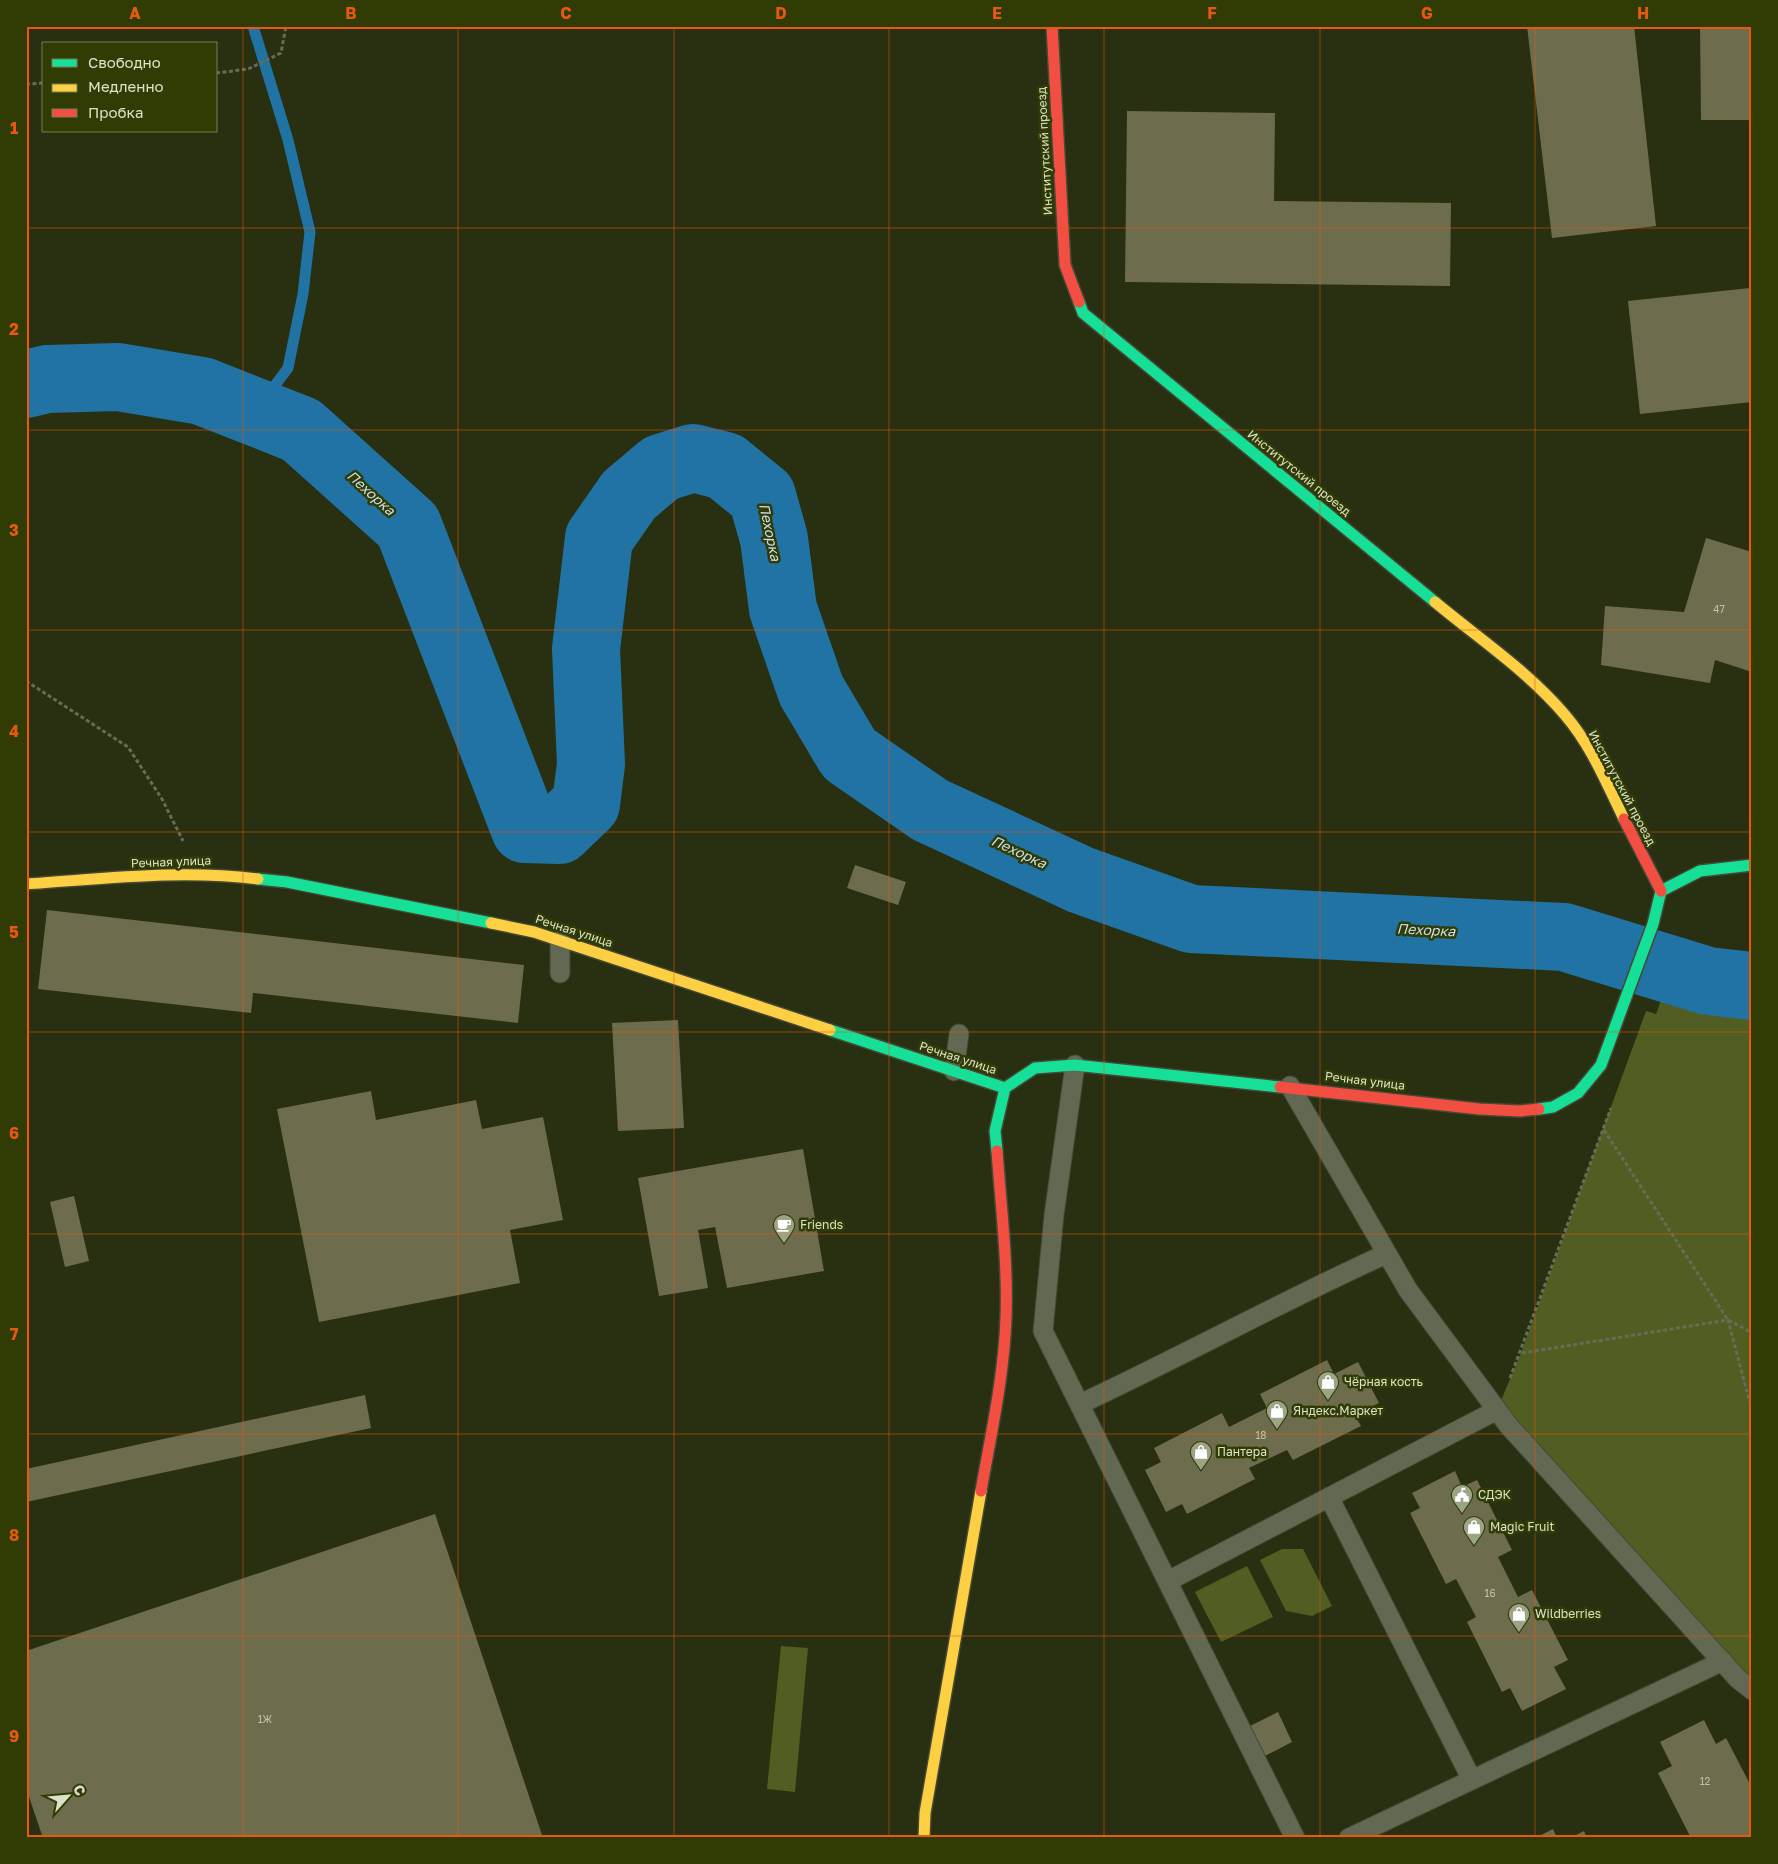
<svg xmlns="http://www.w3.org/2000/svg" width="1778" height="1864" font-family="'Golos Text',sans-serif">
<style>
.green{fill:#505e21}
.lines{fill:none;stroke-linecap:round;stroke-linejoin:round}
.stream{stroke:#2073a3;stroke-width:11}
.river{stroke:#2073a3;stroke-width:68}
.building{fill:#6d6d4d}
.lane-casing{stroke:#434933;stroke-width:21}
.fast-casing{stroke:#434933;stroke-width:14}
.slow-casing{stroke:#434933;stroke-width:14}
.jam-casing{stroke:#434933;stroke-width:14}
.path{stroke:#676c58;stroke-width:3;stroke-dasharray:4 2.5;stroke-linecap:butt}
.lane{stroke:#636852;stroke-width:19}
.fast{stroke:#16e098;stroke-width:11}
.slow{stroke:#ffcf43;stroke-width:11}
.jam{stroke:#f24e42;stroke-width:11}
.grid{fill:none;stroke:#e8590c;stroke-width:1;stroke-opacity:0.55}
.labels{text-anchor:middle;stroke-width:5;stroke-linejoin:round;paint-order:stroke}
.number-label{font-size:10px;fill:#bfc6a8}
.street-label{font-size:12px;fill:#dae3c7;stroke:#313c04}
.poi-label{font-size:12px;fill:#dae3c7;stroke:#313c04;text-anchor:start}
.water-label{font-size:14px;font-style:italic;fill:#cbdeed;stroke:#313c04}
.neatline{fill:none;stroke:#e8590c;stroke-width:2}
.grid-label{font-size:16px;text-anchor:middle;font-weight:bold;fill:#e8590c}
</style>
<rect width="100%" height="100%" fill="#292f11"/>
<!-- green -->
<path class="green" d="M1672 970 1708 981 1752 986V1690L1497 1410 1521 1353 1646 1011 1656 1014Z
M1282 1549H1303L1332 1606 1312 1616 1286 1611 1260 1560Z
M1247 1566 1273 1617 1221 1642 1195 1592Z
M781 1646 808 1648 795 1792 767 1789Z"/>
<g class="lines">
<!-- stream -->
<path class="stream" d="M253 26 288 140 310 232 303 294 288 368 255 412"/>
<!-- river -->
<path class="river" d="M26 384 47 379 118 377 202 391 301 430 408 526 525 829 559 830 586 804 591 764 586 649 599 538 629 495 661 468 693 458 725 466 762 496 774 539 783 609 811 690 849 754 930 810 1081 880 1191 919 1564 937 1708 981 1752 986"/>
</g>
<!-- building -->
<path class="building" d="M1527 26H1634L1656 226 1552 238Z
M1700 26H1752V120H1701Z
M1127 111 1275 113 1274 201 1451 203 1450 286 1125 282Z
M1750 288 1752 402 1640 414 1628 301Z
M1706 538 1752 552V672L1715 660 1710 683 1601 665 1605 606 1684 612Z
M855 865 906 882 898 905 847 888Z
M47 910 524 965 518 1023 253 993 251 1013 38 989Z
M678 1020 684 1128 618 1131 612 1023Z
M371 1091 376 1120 476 1100 482 1129 543 1117 563 1220 510 1230 520 1283 319 1322 277 1109Z
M803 1149 824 1271 727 1288 715 1227 698 1230 708 1288 659 1296 638 1178Z
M74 1196 89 1261 65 1267 50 1202Z
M1327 1360 1334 1374 1358 1362 1379 1403 1355 1415 1361 1426 1293 1460 1287 1450 1249 1468 1255 1479 1187 1514 1182 1504 1166 1512 1145 1470 1161 1462 1154 1448 1222 1413 1229 1427 1267 1408 1260 1394Z
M365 1395 371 1428 26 1502V1469Z
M1455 1471 1462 1487 1477 1480 1512 1550 1498 1557 1518 1597 1532 1590 1568 1660 1554 1667 1566 1689 1522 1711 1510 1688 1502 1692 1467 1622 1476 1617 1456 1579 1446 1584 1410 1513 1420 1508 1412 1493Z
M435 1514 543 1838H43L26 1788V1651Z
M1278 1712 1292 1742 1263 1757 1248 1727Z
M1704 1720 1716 1744 1726 1738 1752 1788V1838H1691L1658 1773 1672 1766 1660 1742Z
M1553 1829 1557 1838H1535Z
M1584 1831 1587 1838H1570Z"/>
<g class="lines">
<!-- lane casing -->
<g class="lane-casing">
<path id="lane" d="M560 940V973
M1075 1065 1054 1215 1043 1331 1295 1838
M954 1071 959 1034
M1290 1086 1408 1290 1508 1425 1738 1679 1752 1690
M1080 1404C1183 1356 1282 1301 1386 1254
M1329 1497 1472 1780
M1168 1581 1497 1410
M1349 1838 1723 1661"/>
</g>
<!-- fast casing -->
<g class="fast-casing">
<path id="fast" d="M1079 302 1083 313 1435 602
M258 879 287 882 491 923
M830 1030 1005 1088
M1005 1088 1035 1068 1075 1065 1280 1087
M1539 1109 1553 1107 1578 1093 1601 1065 1653 924 1661 891 1700 871 1752 865
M997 1151 995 1131 1005 1088"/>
</g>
<!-- slow casing -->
<g class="slow-casing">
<path id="slow" d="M1435 602C1478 638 1529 672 1565 715 1591 745 1607 784 1624 819
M26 884C103 879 181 869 258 879
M491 923 534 932 830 1030
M924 1838 925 1813 981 1491"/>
</g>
<!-- jam casing -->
<g class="jam-casing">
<path id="jam" d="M1052 26 1065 265 1079 302
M1624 819 1661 891
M1280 1087 1479 1109 1520 1111 1539 1109
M981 1491C991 1434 1004 1376 1006 1318 1008 1263 1001 1207 997 1151"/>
</g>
<!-- path -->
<path class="path" d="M216 73 248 69 281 53 286 26
M26 84 44 83
M26 681 128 747 162 799 183 841
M1604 1130 1728 1320 1752 1333
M1522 1353 1728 1320 1752 1411
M1510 1378 1611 1108"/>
<!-- lane -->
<use href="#lane" class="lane"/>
<!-- fast -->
<use href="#fast" class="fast"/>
<!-- slow -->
<use href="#slow" class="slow"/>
<!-- jam -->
<use href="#jam" class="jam"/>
</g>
<!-- grid -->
<path class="grid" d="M243 26V1838M458 26V1838M674 26V1838M889 26V1838M1104 26V1838M1320 26V1838M1535 26V1838M26 228H1752M26 430H1752M26 630H1752M26 832H1752M26 1032H1752M26 1234H1752M26 1434H1752M26 1636H1752"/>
<!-- icons -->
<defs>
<g id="cafe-pin" transform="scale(1.125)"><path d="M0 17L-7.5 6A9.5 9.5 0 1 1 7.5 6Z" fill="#9ca487" stroke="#313c04"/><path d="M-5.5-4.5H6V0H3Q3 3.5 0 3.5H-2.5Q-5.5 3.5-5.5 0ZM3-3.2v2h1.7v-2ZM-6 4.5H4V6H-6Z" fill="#fff"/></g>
<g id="shop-pin" transform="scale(1.125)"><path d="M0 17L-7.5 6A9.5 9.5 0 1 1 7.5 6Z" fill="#9ca487" stroke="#313c04"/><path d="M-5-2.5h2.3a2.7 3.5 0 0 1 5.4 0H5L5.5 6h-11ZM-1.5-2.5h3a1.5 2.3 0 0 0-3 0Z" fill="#fff"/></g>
<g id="civic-pin" transform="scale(1.125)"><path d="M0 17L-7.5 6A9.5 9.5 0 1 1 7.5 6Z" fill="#9ca487" stroke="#313c04"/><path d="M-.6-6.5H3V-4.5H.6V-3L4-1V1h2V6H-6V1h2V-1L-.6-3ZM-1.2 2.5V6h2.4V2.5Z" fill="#fff"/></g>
</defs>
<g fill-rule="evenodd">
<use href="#cafe-pin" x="784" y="1225"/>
<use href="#shop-pin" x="1328" y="1382"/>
<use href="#shop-pin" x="1277" y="1411"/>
<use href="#shop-pin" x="1201" y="1452"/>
<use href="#civic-pin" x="1462" y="1495"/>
<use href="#shop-pin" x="1474" y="1527"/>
<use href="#shop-pin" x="1519" y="1614"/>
</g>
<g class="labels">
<!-- number labels -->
<g class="number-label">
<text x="1719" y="613">47</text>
<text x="1261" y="1439">18</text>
<text x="1490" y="1597">16</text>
<text x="265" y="1723">1Ж</text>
<text x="1705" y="1785">12</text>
</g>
<!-- street labels -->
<g class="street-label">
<text transform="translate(1045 151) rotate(-93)" y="4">Институтский проезд</text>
<text transform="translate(1299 473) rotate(39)" y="4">Институтский проезд</text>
<text transform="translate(1622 788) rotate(62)" y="4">Институтский проезд</text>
<text transform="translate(171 862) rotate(-2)" y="4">Речная улица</text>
<text transform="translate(574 931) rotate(18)" y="4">Речная улица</text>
<text transform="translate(958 1058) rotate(18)" y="4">Речная улица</text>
<text transform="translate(1365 1081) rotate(7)" y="4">Речная улица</text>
</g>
<!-- poi labels -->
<g class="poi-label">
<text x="800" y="1229">Friends</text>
<text x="1344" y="1386">Чёрная кость</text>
<text x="1293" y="1415">Яндекс.Маркет</text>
<text x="1217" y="1456">Пантера</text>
<text x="1478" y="1499">СДЭК</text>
<text x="1490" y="1531">Magic Fruit</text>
<text x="1535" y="1618">Wildberries</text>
</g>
<!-- water labels -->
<g class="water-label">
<text transform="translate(371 493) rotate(42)" y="5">Пехорка</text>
<text transform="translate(770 532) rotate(78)" y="5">Пехорка</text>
<text transform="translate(1019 852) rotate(25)" y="5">Пехорка</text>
<text transform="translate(1426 930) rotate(3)" y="5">Пехорка</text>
</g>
</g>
<!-- border -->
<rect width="1778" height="1864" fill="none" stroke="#313c04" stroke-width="55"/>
<!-- legend -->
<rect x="42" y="42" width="175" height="90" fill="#313c04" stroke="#757f52"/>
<rect x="52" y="59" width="25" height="8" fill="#16e098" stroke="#757f52"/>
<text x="88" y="68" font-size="15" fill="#dae3c7">Свободно</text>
<rect x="52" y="84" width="25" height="8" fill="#ffcf43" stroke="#757f52"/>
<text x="88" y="92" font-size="15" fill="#dae3c7">Медленно</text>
<rect x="52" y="109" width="25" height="8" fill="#f24e42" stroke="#757f52"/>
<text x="88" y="118" font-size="15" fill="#dae3c7">Пробка</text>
<!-- north arrow -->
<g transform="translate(68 1796) rotate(63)" stroke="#313c04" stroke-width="4" paint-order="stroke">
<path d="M0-4L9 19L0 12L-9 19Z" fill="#dae3c7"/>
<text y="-8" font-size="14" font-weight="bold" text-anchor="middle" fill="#dae3c7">С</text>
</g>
<rect x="28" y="28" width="1722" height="1808" class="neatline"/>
<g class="grid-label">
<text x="135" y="19">A</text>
<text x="351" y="19">B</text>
<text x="566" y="19">C</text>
<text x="781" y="19">D</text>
<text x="997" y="19">E</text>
<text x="1212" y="19">F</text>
<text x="1427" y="19">G</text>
<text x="1643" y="19">H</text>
<text x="14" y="134">1</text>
<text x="14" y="335">2</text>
<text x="14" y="536">3</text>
<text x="14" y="737">4</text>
<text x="14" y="938">5</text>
<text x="14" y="1139">6</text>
<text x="14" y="1340">7</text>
<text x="14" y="1541">8</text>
<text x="14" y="1742">9</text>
</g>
</svg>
